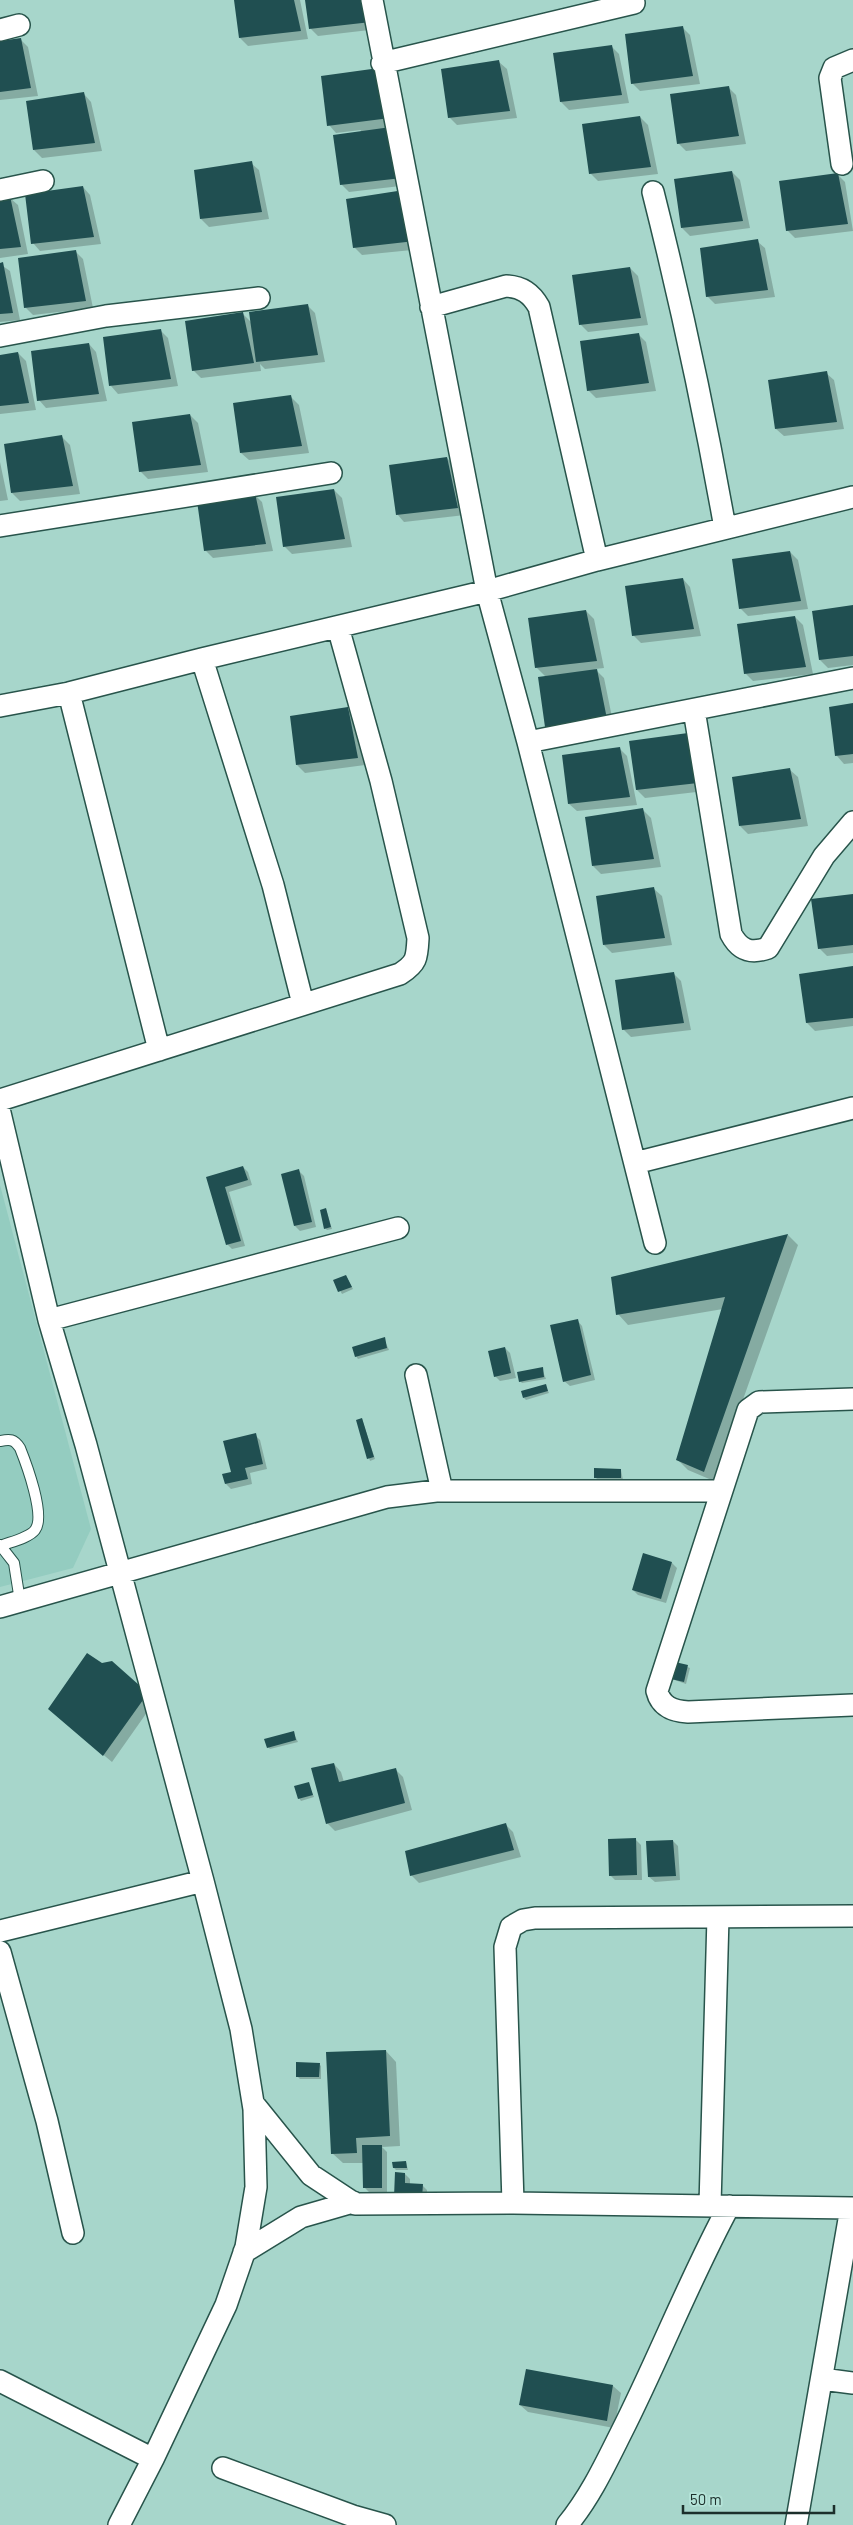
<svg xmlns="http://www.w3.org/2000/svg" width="853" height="2525" font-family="Barlow,sans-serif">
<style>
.built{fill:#94ccc0}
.shadow{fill:#0003}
.building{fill:#204f51}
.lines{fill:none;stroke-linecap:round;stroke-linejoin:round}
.service-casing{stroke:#28544b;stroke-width:12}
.minor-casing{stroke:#28544b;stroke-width:24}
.service{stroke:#fff;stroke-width:10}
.minor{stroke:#fff;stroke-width:21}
</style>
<rect width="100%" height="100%" fill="#a7d6cb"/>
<!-- built -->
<path class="built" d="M0 1185 91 1529 73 1568 0 1587Z"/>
<!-- shadow -->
<path class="shadow" d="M235 0H300L308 39 248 46 240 38Z
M307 0H372L378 29 318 36 311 29Z
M682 27 690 35 700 84 640 91 632 83Z
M20 39 28 47 38 96 0 100V42Z
M611 46 619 54 629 103 569 110 561 102Z
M499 62 507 69 517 118 457 125 449 117Z
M379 69 409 185 349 192 341 184 361 130 336 133 329 125Z
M728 87 736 95 746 144 686 151 678 143Z
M84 94 91 102 102 151 42 158 34 150Z
M640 117 648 125 658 174 598 181 590 173Z
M251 163 259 170 269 219 209 227 201 219Z
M732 172 740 180 750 228 690 236 682 228Z
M837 174 845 182 853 231 795 238 787 230Z
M83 187 90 195 101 244 40 251 33 243Z
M10 198 18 205 28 254 0 258V199Z
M347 200 422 249 362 255 354 247Z
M757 241 765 248 775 297 715 304 707 296Z
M75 251 83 259 93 308 33 315 25 307Z
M0 264 10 271 20 320 0 322Z
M630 268 638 276 648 325 588 332 580 324Z
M307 305 315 313 325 362 265 369 260 364 261 371 201 378 193 370 243 314 252 323Z
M160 330 168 338 178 386 118 394 111 386Z
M638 334 646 342 656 391 596 398 588 390Z
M89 344 96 352 107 401 46 408 39 400Z
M18 353 26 361 36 410 0 414V356Z
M826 373 834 380 844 429 784 436 776 429Z
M291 397 299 405 309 453 249 460 241 453Z
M190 415 198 423 208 472 148 479 140 471Z
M62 437 70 445 80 494 20 501 12 493Z
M447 458 454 466 465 515 404 522 397 514Z
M0 462 8 500 0 501Z
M334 490 342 498 352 547 292 554 284 546Z
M255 495 262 502 273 551 213 558 205 550Z
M790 552 798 560 808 609 748 616 740 608Z
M683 579 690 587 701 636 641 643 633 635Z
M853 606V665L828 668 820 660 814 612Z
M586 611 594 619 604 668 595 669 604 678 614 727 554 734 546 726V677L536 667Z
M795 617 803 625 813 674 753 681 745 673Z
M853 705V763L844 764 837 756 830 708Z
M347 709 355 716 365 765 305 773 297 765Z
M687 734 705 791 645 798 637 790 631 742Z
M619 748 627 756 637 805 577 811 569 804Z
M790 770 798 777 808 826 748 834 740 826Z
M643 810 651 818 661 867 601 874 593 866Z
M654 889 662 896 672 945 612 953 604 945Z
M853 895V953L827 956 819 948Z
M853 968V1026L815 1031 807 1023 801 975Z
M673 973 681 981 691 1030 631 1037 623 1029Z
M243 1167 248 1172 252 1185 229 1192 245 1246 232 1249 227 1244 207 1178Z
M299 1171 304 1176 316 1227 300 1231 295 1226Z
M326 1209 332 1229 327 1230 325 1228Z
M788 1235 798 1245 714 1481 688 1470 677 1459 723 1309 628 1325 618 1314 613 1278Z
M346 1276 353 1289 342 1294 335 1281Z
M577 1320 582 1326 595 1380 570 1386 564 1381Z
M384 1339 389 1350 358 1359 356 1356Z
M505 1348 510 1353 516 1378 500 1381 495 1376Z
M542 1369 546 1379 522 1383 520 1381Z
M545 1385 549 1393 526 1400 524 1398Z
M362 1419 375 1459 370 1461 357 1420Z
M255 1435 260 1440 267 1469 250 1473 252 1484 231 1489 226 1484 224 1475 233 1473Z
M621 1470 623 1480 597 1479 595 1477Z
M672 1563 677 1568 666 1603 638 1595 633 1590Z
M87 1654 155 1701 112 1762 57 1716Z
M676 1663 690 1668 686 1684 672 1679Z
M293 1732 298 1742 270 1749 268 1747Z
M334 1764 341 1772 344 1782 395 1769 403 1777 412 1810 335 1831 327 1823Z
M308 1783 314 1797 301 1801 299 1798Z
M506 1825 513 1832 521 1857 419 1883 411 1875Z
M636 1840 641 1845 642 1880H615L610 1875Z
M673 1841 678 1846 680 1880 655 1882 649 1877Z
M386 2051 396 2062 400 2146 382 2147 387 2152V2192H369L364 2187V2163H343L332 2153Z
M319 2064 321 2066V2079H300L297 2076Z
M406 2162 408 2170H396L394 2168Z
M405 2174 410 2179V2185H422L427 2190V2202H400Z
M613 2386 621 2393 614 2428 528 2412 520 2405Z"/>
<!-- building -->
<path class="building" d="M234 0H294L301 31 239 38Z
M305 0H367L371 22 309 29Z
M683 26 693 76 631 84 625 34Z
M21 38 31 88 0 92V41Z
M612 45 622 95 560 102 553 53Z
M499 60 510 111 448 118 441 69Z
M379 68 390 118 327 126 321 76Z
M729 86 739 136 677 144 670 94Z
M84 92 95 143 33 150 26 101Z
M640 116 651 167 589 174 582 124Z
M391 127 402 178 340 185 333 135Z
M252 161 262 212 200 219 194 170Z
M732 171 743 221 681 228 674 179Z
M838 173 848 224 786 231 779 181Z
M83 186 94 237 31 244 25 194Z
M404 190 415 241 353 248 346 199Z
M10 196 21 247 0 249V198Z
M758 239 768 290 706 297 700 248Z
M76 250 86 301 24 308 18 258Z
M3 262 13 313 0 314V263Z
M630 267 641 318 579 325 572 275Z
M308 304 318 355 256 362 249 312Z
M243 312 254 363 192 371 185 321Z
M161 329 171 379 109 386 103 337Z
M639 333 649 383 587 391 580 341Z
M89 343 99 394 37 401 31 351Z
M18 352 29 403 0 406V355Z
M827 371 837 422 775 429 768 380Z
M291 395 302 446 240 453 233 403Z
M190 414 201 465 139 472 132 422Z
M62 435 73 486 11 493 4 444Z
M447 457 458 508 396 515 389 465Z
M334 489 345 539 283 547 276 497Z
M255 493 266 544 204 551 197 501Z
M790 551 801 601 739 609 732 559Z
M683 578 694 629 632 636 625 586Z
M853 605V656L819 660 812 611Z
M586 610 597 661 535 668 528 618Z
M795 616 806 667 744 674 737 624Z
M597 669 607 719 545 727 538 677Z
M853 703V754L835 756 829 707Z
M348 707 358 758 296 765 290 716Z
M688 733 698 783 636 790 629 741Z
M620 747 630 797 568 804 562 755Z
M790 768 801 819 739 826 732 777Z
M643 808 654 859 592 866 585 817Z
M654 887 665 938 603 945 596 896Z
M853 894V945L818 949 811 899Z
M853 966V1018L806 1023 799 974Z
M674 972 684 1023 622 1030 615 980Z
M243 1166 248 1180 225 1187 241 1241 226 1245 206 1177Z
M299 1169 312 1222 294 1226 281 1174Z
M326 1208 331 1227 324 1229 320 1210Z
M788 1234 704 1472 676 1460 725 1297 616 1315 611 1277Z
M346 1275 352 1287 338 1292 333 1280Z
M578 1319 591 1375 563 1382 550 1325Z
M385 1337 387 1348 355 1357 352 1347Z
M505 1347 511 1373 494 1377 488 1351Z
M543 1367 544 1377 519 1382 517 1372Z
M546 1384 548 1391 523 1398 521 1391Z
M362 1418 374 1457 367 1459 356 1420Z
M256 1433 263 1464 245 1468 248 1479 225 1484 222 1474 231 1472 223 1441Z
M594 1468 621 1469V1478H594Z
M643 1553 672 1562 661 1599 632 1590Z
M87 1653 102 1663 112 1661 148 1693 103 1756 48 1709Z
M675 1662 688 1665 684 1682 671 1679Z
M294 1731 296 1740 267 1748 264 1739Z
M334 1763 339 1782 396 1768 405 1803 326 1824 311 1768Z
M309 1782 313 1795 298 1799 294 1786Z
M506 1823 514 1850 410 1876 405 1851Z
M636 1838 637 1875 609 1876 608 1839Z
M673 1840 676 1876 648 1877 646 1841Z
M386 2050 390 2136 356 2138 357 2153 331 2154 326 2052Z
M296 2062 320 2063 319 2077H296Z
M362 2145H382V2188H363Z
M406 2161 407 2168H393L392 2162Z
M395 2172 405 2173V2183L423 2184 422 2198 394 2197Z
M526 2369 613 2385 607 2421 519 2405Z"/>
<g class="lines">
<!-- service casing -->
<g class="service-casing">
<path id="service" d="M0 1441C10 1439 14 1439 20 1448 26 1463 46 1516 35 1530 29 1538 10 1542 0 1546
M0 1545 14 1563 20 1601"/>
</g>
<!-- minor casing -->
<g class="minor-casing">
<path id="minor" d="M372 0 487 591 528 742 655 1243
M0 30 19 25
M382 63 634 3
M842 164 830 78 834 68 853 60
M0 190 43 181
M653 192C681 303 705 415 725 528
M431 307 506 286C522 287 531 293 539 307L597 560
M0 336 106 316 259 298
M0 526 331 473
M202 659 273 885 303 1004
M69 693 159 1050
M0 706 69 693 202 659 487 591 597 560 853 497
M694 710 731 934C740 951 751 954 768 948L824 856 853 822
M528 742 853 678
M0 1100 400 974C417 963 417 958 418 938L381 781 338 627
M0 1113 49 1320 86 1445 203 1881 241 2029 254 2109 256 2187 246 2247 226 2305 153 2459 119 2525
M635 1163 853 1108
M49 1320 398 1228
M416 1375 442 1491
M853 1399 759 1402 748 1410 657 1691C661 1707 673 1711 688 1712L853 1705
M0 1607 387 1497 436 1491H720
M0 1931 203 1881
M0 1952 47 2121 73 2233
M253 2103 311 2175 355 2204 513 2203 853 2208
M513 2203 505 1947 511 1927 523 1920 535 1918 853 1916
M710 2205 718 1917
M244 2252 301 2217 353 2202
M822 2379 853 2383
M0 2381 153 2459
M223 2468 353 2516 385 2525
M567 2525C590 2497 605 2465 621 2433 659 2358 689 2280 729 2206
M796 2525 851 2208"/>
</g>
<!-- service -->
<use href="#service" class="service"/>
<!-- minor -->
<use href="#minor" class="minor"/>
</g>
<!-- scale -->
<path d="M683 2505v8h151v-8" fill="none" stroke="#1c2f2b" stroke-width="2.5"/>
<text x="690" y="2505" font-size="15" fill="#1c2f2b" stroke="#b4e3d8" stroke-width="4" paint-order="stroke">50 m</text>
</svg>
